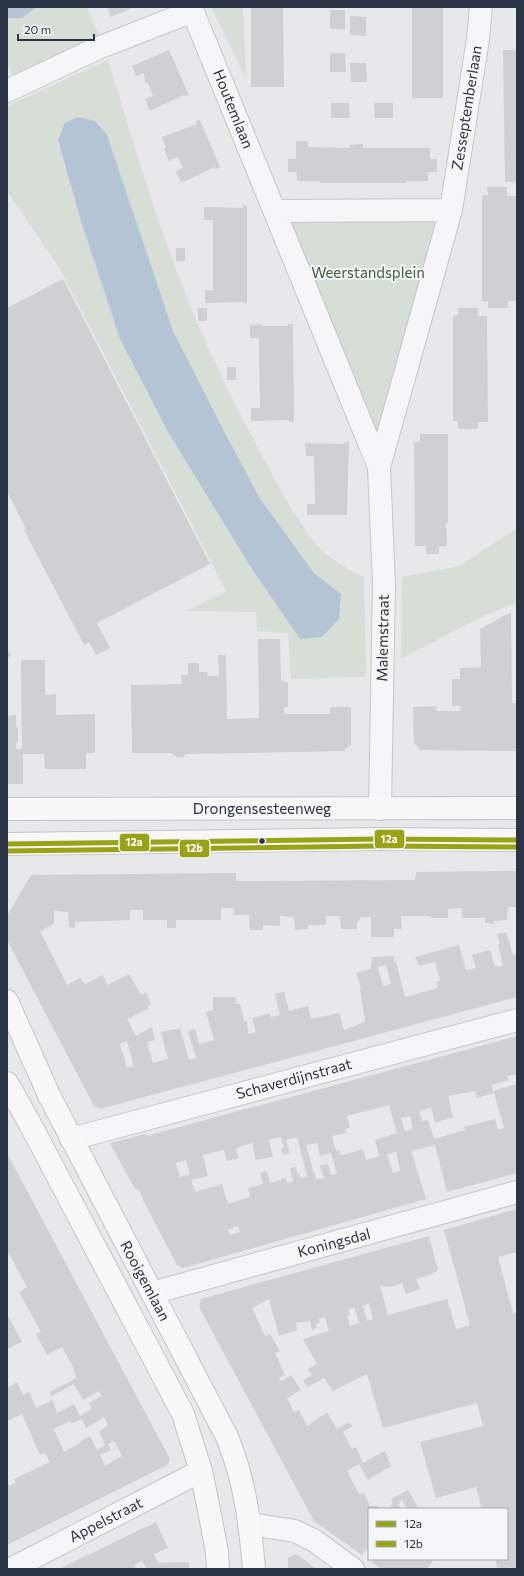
<svg xmlns="http://www.w3.org/2000/svg" width="524" height="1576" font-family="Commissioner,sans-serif">
<style>
.green{fill:#d6ded6;fill-rule:evenodd}
.water{fill:#b4c4d5}
.building{fill:#ced0d3;fill-rule:evenodd}
.lines{fill:none;stroke-linecap:round;stroke-linejoin:round}
.minor-casing{stroke:#c4c6c8;stroke-width:24}
.primary-casing{stroke:#c2c5c8;stroke-width:24}
.minor{stroke:#f5f6f7;stroke-width:22}
.primary{stroke:#f8f8f8;stroke-width:22}
.bus-1-casing{stroke:#f4f6f9;stroke-width:8}
.bus-2-casing{stroke:#f4f6f9;stroke-width:8}
.bus-1{stroke:#99a315;stroke-width:5}
.bus-2{stroke:#99a315;stroke-width:5}
.bus-dot{fill:#2b3445;stroke:#f4f6f9;stroke-width:1.5}
.labels{text-anchor:middle;stroke-width:4;stroke-linejoin:round;paint-order:stroke}
.street-label{font-size:15px;fill:#2b3445;stroke:#f4f6f9}
.park-label{font-size:15px;fill:#3f6138;stroke:#f4f6f9}
.line-badge{stroke:#f4f6f9;stroke-width:1.5}
.badge-label{font-size:11px;text-anchor:middle;font-weight:bold;fill:#fff}
</style>
<rect width="100%" height="100%" fill="#e6e8ea"/>
<!-- green -->
<path class="green" d="M37 7H87L99 36 13 75 7 63V18Z
M211 7H243L246 79Z
M108 60C129 128 149 196 174 264 196 325 224 384 255 442 273 476 291 512 315 543 325 556 349 570 364 577L366 677 291 679 288 633 257 631 256 612 186 611 225 592V589L60 269 7 191V106ZM107 135 173 331 224 431 259 497 314 573 341 594 250 566 168 432 120 339 81 221 58 140Z
M451 210 379 467 275 211Z
M517 528V602L479 618 401 659 402 577 459 566Z"/>
<!-- water -->
<path class="water" d="M7 7H37L22 18H7Z
M78 117 95 121 107 135 173 331 224 431 259 497 314 573 341 594 339 619 322 637 300 639 250 566 168 432 120 339 81 221 58 140 65 123Z"/>
<!-- building -->
<path class="building" d="M107 7H134L111 17Z
M251 7H283L284 87H251Z
M412 7H443V98H412Z
M330 10H345V29H330Z
M350 16 366 17V36L350 35Z
M169 50 189 95 185 96 184 95 150 111 145 99 153 96 148 83 145 82 144 73 136 76 132 66Z
M503 50H517V182H505Z
M330 53H345L346 72H330Z
M350 63H366L367 82H351Z
M331 103H349L350 118H331Z
M374 103H393V118H375Z
M200 120 220 167 216 169 215 167 181 183 176 171 183 168 178 157 169 161 164 149 166 147 162 137 197 124 196 121Z
M296 141H308V147L350 148V145L363 144V148H430V159H437V172H428V181H406L407 183H320V181H297V172H288V159H296Z
M487 187H507V196H516L517 301H508V308H488V301L482 302V195H488Z
M242 205 247 206V303H243V302L205 303V290H213V220H204V207L243 208Z
M176 248H185V261H176Z
M63 279 210 564 97 623 110 648 96 655 89 642 84 645 24 530 26 529 7 491V308Z
M198 308H207V321H198Z
M458 308H478V316H487L488 422H478V429H458V421H453V316L458 315Z
M262 324V326H288V324H293L294 422H289V420L251 421V408H260L259 351V338H250V325Z
M227 367H236V380H227Z
M420 434H448V523H446L447 546 439 547V554H426V546H415L414 442H420Z
M344 442H349L347 515H307V504H315L314 456H306L305 443 345 444Z
M511 612 512 703H517V751L420 750 416 744 414 745 413 707 437 706 436 711H460L461 706H452V679H460V668L481 667 480 629Z
M258 639H280L281 681 288 682V707H284V714H330V707H351V745L345 749V751L186 754 183 757H177L171 753H132L131 685 182 684 181 675H188V663H199V672H207V676H219L218 655H226L227 719 259 718Z
M7 649 11 656 7 658Z
M21 660H45V695L56 694V715L95 714V753H86V769H45L44 754H23V784H7V716L16 715V727L18 728V743H16V749H22Z
M517 871V907H508L507 920 494 921V924L485 923V918H462V908L448 909V918H431V916H401L402 929H394V937H371V917H361L357 923V929H341L340 916H326V925H308V929L295 930 294 917 280 916V926L263 925V930H250L249 915H233L234 908H221V920H176V928H167V920H143V910H130V920L75 922V928L69 927 68 912 54 911V924L40 931 67 985 80 978 85 984 103 975 107 985 129 974 141 995 146 992 151 1004 147 1007 148 1009 127 1019 136 1036 152 1027 155 1040 147 1042 153 1063 168 1059 161 1032 180 1028 189 1060 196 1058 188 1031 195 1029 199 1044 214 1040 206 1012 213 1010V997H236V1004H240L244 1021 247 1022 248 1034 256 1032 252 1018 270 1013 271 1017 280 1015 275 994 284 992 289 1011 308 1006 311 1019 339 1013 344 1030 365 1022 360 989 361 988 356 973 371 969 372 957 394 956V962H396L405 997 438 988 436 982 440 981 435 962 419 966 415 957 459 945 466 970 476 968 472 955 490 950 495 967 503 966 498 945 500 944 497 934 506 932 513 955 517 954V997L100 1109 94 1106 7 940V916L31 875 236 873V881L415 880 416 872ZM386 965 391 984 383 986 378 967ZM127 1041 134 1066 127 1068 120 1044Z
M517 1036V1074L507 1076 509 1080 491 1085 493 1091 517 1084V1173L447 1192 435 1145 411 1151 426 1199 183 1268 177 1265 143 1200 140 1191 135 1189 110 1143 145 1134 146 1136ZM475 1091 477 1098 494 1093 504 1128 498 1130 495 1119 464 1127 465 1130 434 1139 428 1120 422 1121 419 1111 431 1108 435 1123 453 1117 448 1096ZM389 1105 397 1133 375 1140 379 1156 366 1160 363 1149 340 1156 339 1150 336 1151 332 1136 346 1133 345 1129 350 1128 347 1116ZM410 1116 413 1129 405 1131 401 1118ZM281 1137 284 1148H281L283 1155 290 1153 286 1140 297 1137 307 1176 301 1178 300 1174 298 1175 296 1167 290 1168 293 1182 287 1183 286 1178 270 1183 267 1171 260 1173 263 1184 248 1188 250 1197 228 1204 222 1184 195 1192 191 1180 208 1176 203 1155 224 1150 227 1161 239 1158 236 1148 252 1143 256 1160 273 1157 269 1140ZM317 1143 320 1156 331 1153 337 1174 331 1175 328 1164 320 1166 324 1178 316 1180 306 1145ZM396 1152 400 1171 393 1173 387 1154ZM186 1160 190 1174 180 1177 176 1163ZM238 1226 240 1232 229 1235 228 1230Z
M7 1153 170 1459 167 1465 7 1545V1480L9 1486 16 1483 14 1479 50 1462 45 1453 40 1455 22 1414 7 1421V1388L17 1382 23 1395 29 1392 36 1408 53 1400 57 1413 74 1404 80 1416 92 1409 89 1403 102 1396 99 1391 83 1400 74 1384 51 1396 50 1392 76 1378 73 1367 62 1347 47 1355 36 1334 41 1332 19 1292 27 1287 7 1250ZM104 1417 108 1425 99 1431 105 1445 97 1450 90 1436 79 1442 80 1443 64 1452 54 1429 70 1421 71 1424 82 1419 86 1428ZM114 1441 122 1456 105 1466 100 1455 111 1450 108 1444Z
M517 1209V1252L498 1257 513 1313 517 1312V1569H498L495 1559H507V1509H482L476 1487 436 1498 420 1442 483 1426 477 1403 383 1428 367 1374 333 1391 324 1378 307 1387 303 1380 312 1375 308 1369 317 1364 303 1339 329 1331 325 1317 319 1319 320 1323 316 1324 317 1328 312 1330 310 1321 296 1323 297 1330 279 1336 269 1299 252 1308 265 1336 270 1334 280 1351 275 1353 285 1375 279 1378 281 1381 291 1375 301 1390 287 1398 294 1412 299 1410 307 1426 327 1412 337 1429 349 1422 352 1426 343 1432 352 1449 356 1447 363 1463 385 1451 391 1466 368 1480 359 1464 347 1471 359 1494 364 1493 370 1506H378L380 1509H369V1552L366 1549 362 1555 314 1521 199 1307 201 1299 429 1236 438 1270 429 1275 416 1279 420 1289 406 1294 402 1283 390 1287 380 1286 388 1315 447 1299 456 1329 470 1325 444 1230ZM369 1303 373 1319 367 1321 363 1306ZM354 1307 359 1323 350 1326 347 1315H350L348 1310Z
M7 1314 22 1342 7 1349Z
M408 1490 419 1509H407L402 1499 398 1505 402 1509H389L393 1503 391 1499Z
M156 1522 168 1548 154 1554 158 1563 189 1562V1569H147L142 1561 134 1565 136 1569H59Z
M296 1554 317 1569H288V1558Z
M373 1559H434L427 1569H381L371 1562Z"/>
<g class="lines">
<!-- minor casing -->
<g class="minor-casing">
<path id="minor" d="M191 7 379 467
M7 91 98 48 193 11
M275 211 451 210
M380 809 384 585 379 467 451 210 478 39 481 7
M71 1139 517 1020
M152 1293 517 1192
M250 1524 295 1531 315 1541 353 1569
M11 1569 201 1471"/>
</g>
<!-- primary casing -->
<g class="primary-casing">
<path id="primary" d="M7 809 517 808
M7 844 379 839 517 840
M7 1001 49 1095 227 1437C245 1480 250 1523 254 1569
M7 1083 29 1122 183 1414 201 1471 208 1505 217 1552 218 1569"/>
</g>
<!-- minor -->
<use href="#minor" class="minor"/>
<!-- primary -->
<use href="#primary" class="primary"/>
<!-- bus-1 casing -->
<g class="bus-1-casing">
<path id="bus-1" d="M7 844 379 839 517 840"/>
</g>
<!-- bus-2 casing -->
<g class="bus-2-casing">
<path id="bus-2" d="M7 851 379 846 517 847"/>
</g>
<!-- bus-1 -->
<use href="#bus-1" class="bus-1"/>
<!-- bus-2 -->
<use href="#bus-2" class="bus-2"/>
</g>
<!-- markers -->
<circle class="bus-dot" cx="262" cy="841" r="3.5"/>
<g class="labels">
<!-- street labels -->
<g class="street-label">
<text transform="translate(467 108) rotate(-81)" y="5">Zesseptemberlaan</text>
<text transform="translate(233 109) rotate(68)" y="5">Houtemlaan</text>
<text transform="translate(383 638) rotate(-89)" y="5">Malemstraat</text>
<text x="262" y="814">Drongensesteenweg</text>
<text transform="translate(294 1079) rotate(-15)" y="5">Schaverdijnstraat</text>
<text transform="translate(334 1243) rotate(-15)" y="5">Koningsdal</text>
<text transform="translate(145 1281) rotate(62)" y="5">Rooigemlaan</text>
<text transform="translate(106 1520) rotate(-27)" y="5">Appelstraat</text>
</g>
<!-- park labels -->
<g class="park-label">
<text x="368" y="278">Weerstandsplein</text>
</g>
</g>
<g class="line-badge">
<rect x="374" y="829" width="31" height="20" rx="4" fill="#99a315"/>
<rect x="119" y="833" width="31" height="19" rx="4" fill="#99a315"/>
<rect x="179" y="839" width="31" height="19" rx="4" fill="#99a315"/>
</g>
<g class="badge-label">
<text x="389" y="843">12a</text>
<text x="134" y="846">12a</text>
<text x="194" y="852">12b</text>
</g>
<!-- border -->
<rect width="524" height="1576" fill="none" stroke="#2b3445" stroke-width="16"/>
<!-- legend -->
<rect x="368" y="1508" width="140" height="52" fill="#f4f6f9" stroke="#a4a8b1"/>
<rect x="376" y="1521" width="20" height="6" fill="#99a315" stroke="#a4a8b1"/>
<text x="404" y="1528" font-size="12" fill="#2b3445">12a</text>
<rect x="376" y="1541" width="20" height="6" fill="#99a315" stroke="#a4a8b1"/>
<text x="404" y="1548" font-size="12" fill="#2b3445">12b</text>
<!-- scale -->
<path d="M18 34v6h76v-6" fill="none" stroke="#2b3445" stroke-width="2"/>
<text x="24" y="34" font-size="12" fill="#2b3445" stroke="#f4f6f9" stroke-width="3" paint-order="stroke">20 m</text>
</svg>
